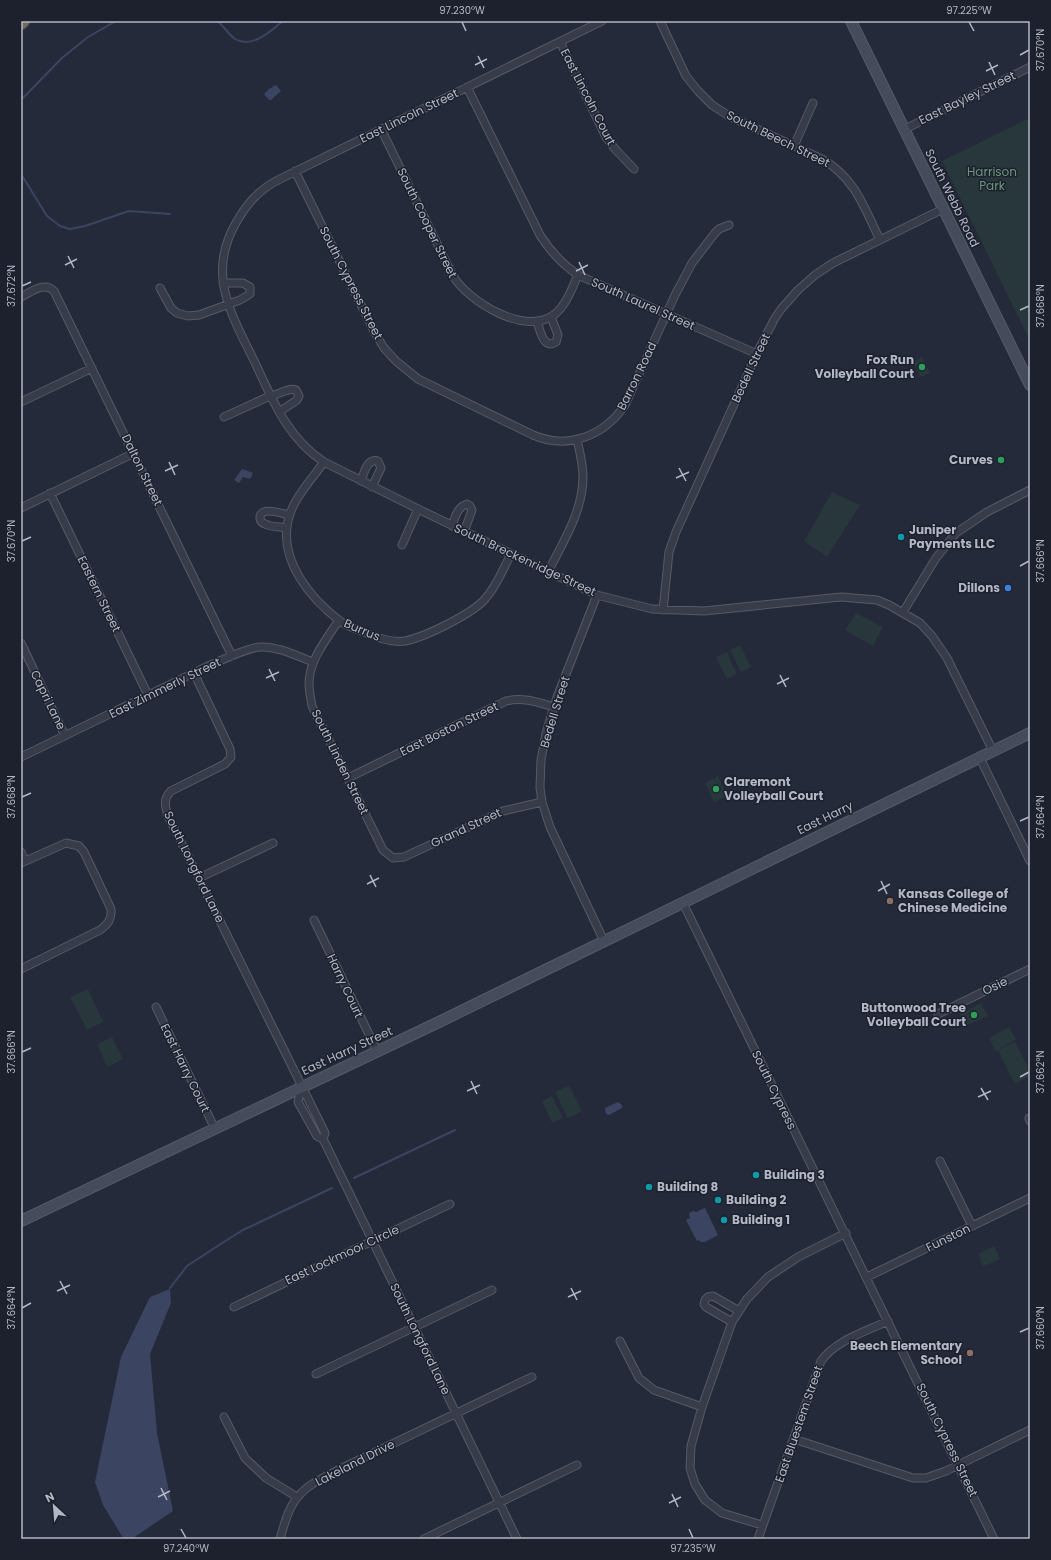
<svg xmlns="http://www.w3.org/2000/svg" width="1051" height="1560" font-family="Poppins,sans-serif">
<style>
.green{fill:#27373b}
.water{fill:#3b4561}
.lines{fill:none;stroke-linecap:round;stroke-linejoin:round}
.stream{stroke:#3b4561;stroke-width:2}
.minor-casing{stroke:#565a68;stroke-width:9}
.secondary-casing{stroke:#565a68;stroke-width:12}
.motorway-casing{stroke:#404451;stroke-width:15}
.minor{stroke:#383c4a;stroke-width:7}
.secondary{stroke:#464b5c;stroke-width:10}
.motorway{stroke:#6f6955;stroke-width:13}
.ticks{fill:none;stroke:#b3b7c5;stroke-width:1.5}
.leisure-dot{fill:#2e9e5b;stroke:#1d212e;stroke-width:1.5}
.culture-dot{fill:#0f9aa8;stroke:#1d212e;stroke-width:1.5}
.shop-dot{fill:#3f7fe0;stroke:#1d212e;stroke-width:1.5}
.education-dot{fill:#8d6e63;stroke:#1d212e;stroke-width:1.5}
.labels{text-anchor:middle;stroke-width:3;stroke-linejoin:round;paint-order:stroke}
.street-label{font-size:12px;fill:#b3b7c5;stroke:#1d212e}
.park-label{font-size:12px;fill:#6c957b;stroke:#1d212e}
.poi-label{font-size:12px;font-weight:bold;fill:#b3b7c5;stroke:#1d212e;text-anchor:start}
.neatline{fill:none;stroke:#b3b7c5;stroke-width:1.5}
.ticks-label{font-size:10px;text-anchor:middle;fill:#b3b7c5}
</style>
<rect width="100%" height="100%" fill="#242a39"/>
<!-- green -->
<path class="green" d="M1030 118V341L942 161Z
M922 357 930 373 921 377 913 362Z
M832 492 860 505 827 557 804 541Z
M856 613 883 627 873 646 845 630Z
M740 645 751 667 741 672 730 650Z
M727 652 737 674 727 679 716 657Z
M718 776 727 796 714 802 705 783Z
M88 989 103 1022 87 1030 70 997Z
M981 1003 988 1016 966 1026 960 1014Z
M1009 1027 1016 1040 996 1051 989 1038Z
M112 1037 123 1059 107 1067 97 1044Z
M1015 1042 1030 1072V1076L1015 1084 998 1050Z
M569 1085 582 1111 568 1118 555 1092Z
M552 1096 563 1118 552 1123 542 1101Z
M994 1246 1000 1259 983 1267 978 1254Z"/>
<!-- water -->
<path class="water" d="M276 85 281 91 271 100H269L264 94 269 89Z
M242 469 253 473 250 479 243 477 239 483 234 480Z
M618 1102 622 1105V1108L609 1115 606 1114 605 1108Z
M705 1208 718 1235 705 1242H700L699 1240 697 1241 686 1220 690 1218 689 1215 690 1212 693 1211 696 1212Z
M170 1289 171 1303 150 1354 157 1433 173 1511 133 1538H123L103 1505 95 1482 121 1357 150 1297Z"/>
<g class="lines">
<!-- stream -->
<path class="stream" d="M217 21C224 26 228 34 235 39 252 49 271 31 283 21
M21 100 62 58 88 37 116 21
M21 174 47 216 60 226 70 229 85 226 129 211 170 214
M354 1178 455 1130
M170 1288 187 1266 216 1247 243 1230 332 1188"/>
<!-- minor casing -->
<g class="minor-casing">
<path id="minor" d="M602 21 280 179C260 189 248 202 237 221 204 276 234 318 258 369 274 404 290 440 324 462L418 509 597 595 652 609 704 611 841 597 877 600 889 605 920 623 932 636 947 658 993 751
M660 21 686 76 698 91 712 105 729 116 822 159C855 178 864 207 880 240
M560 42 606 137 615 149 634 169
M467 87 540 235C550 251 562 264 578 275L757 354
M381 129 453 276C469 302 526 337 555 314 567 304 572 288 578 275
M905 129 1030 67
M794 146 813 103
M295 171 375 333 384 348 396 361 418 379 533 435C568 450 604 436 625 405L675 295 692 263 715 233 719 229 729 225
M160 288 171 308 177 313 188 316 199 315 240 300 250 294V287L243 283H223
M21 297C31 292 45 281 54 291L232 656
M537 321C540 330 543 350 556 342L558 335 551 317
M21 402 92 368
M224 417 270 396C279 395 288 387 296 390L299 396 297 400 279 412
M324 462C311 480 292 500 288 521 279 561 311 599 340 621 346 626 357 629 364 632 377 638 391 643 405 641 425 637 472 614 485 599 497 586 503 569 511 554
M361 481C364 473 367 458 378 461L381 468 372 487
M50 493 148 695
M21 508 134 453
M452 526C455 518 457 507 467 504L470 506 472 510 464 532
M287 528C280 527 271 527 265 524 259 522 258 514 264 512 270 509 283 514 289 515
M402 545 418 509
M548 572C563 542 583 511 583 477 583 464 580 452 577 440
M597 595 557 697 546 733 541 760 540 788 542 802 550 827 604 941
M663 610 669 552 676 532 760 347 775 318 782 308 798 290 815 275 833 263 943 209
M903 612 936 558 956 533 987 512 1030 490
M339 620C326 640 309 660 309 684 309 691 311 699 312 706L383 850 393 858 404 857 503 811 542 802
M21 643 65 736
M194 673 230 749 231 757 225 764 171 791C163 799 165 806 168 816L325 1133 323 1139 328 1149 517 1539
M21 757 208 666C221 661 245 648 260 647 277 646 297 656 313 662
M980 758 1030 861
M348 778 506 701C523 697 537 702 554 707
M21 852 25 861
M21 863 66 843 79 846 84 852 111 909C112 919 108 924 100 930L21 969
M199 878 273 843
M683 903 994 1539
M314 920 377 1051
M156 1007 215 1129
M938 1014 1030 969
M301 1087 298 1102 317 1136 323 1139
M1029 1118 1030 1121
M940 1161 972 1226
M867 1277 1030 1198
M234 1307 450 1204
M732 1322 706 1307 704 1304 705 1300 708 1297 713 1296 739 1311
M620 1341 639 1378 654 1390 702 1407
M316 1374 492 1290
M224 1417 245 1458 266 1478 297 1497
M794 1439 913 1478H926L946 1471 1030 1430
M762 1525 722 1513 705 1500 695 1484 690 1468 691 1446 702 1407 732 1322 747 1299 768 1277 798 1257 846 1233
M280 1539C284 1525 288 1509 297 1498 307 1484 327 1476 342 1468L532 1377
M424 1539 577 1465
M758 1539 821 1361C836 1340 865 1332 888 1321"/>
</g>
<!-- secondary casing -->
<g class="secondary-casing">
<path id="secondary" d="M851 21 1030 385
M21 1221 439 1022 1030 733"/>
</g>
<!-- motorway casing -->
<g class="motorway-casing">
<path id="motorway" d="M21 23 23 21"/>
</g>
<!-- minor -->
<use href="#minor" class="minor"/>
<!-- secondary -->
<use href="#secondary" class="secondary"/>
<!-- motorway -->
<use href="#motorway" class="motorway"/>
</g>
<!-- ticks -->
<path class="ticks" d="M462 22 466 31M969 22 974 31M1020 55 1029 50M478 56 484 68M989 62 995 75M475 65 487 59M986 71 998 65M68 256 74 268M579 262 585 275M65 265 77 259M576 271 588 265M22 286 31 282M1020 310 1029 306M169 462 175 475M679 468 686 481M165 471 178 465M676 478 689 472M22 541 31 537M1020 566 1029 561M269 669 275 681M780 675 786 687M266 678 279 672M777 684 789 678M22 797 31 793M1020 821 1029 817M370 875 376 887M881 881 887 894M367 884 379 878M878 891 890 884M22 1052 31 1048M1020 1077 1029 1072M471 1081 477 1094M981 1088 988 1100M467 1091 480 1085M978 1097 991 1091M60 1281 67 1294M571 1288 577 1300M57 1291 70 1285M568 1297 581 1291M22 1308 31 1303M1020 1332 1029 1328M161 1488 167 1500M672 1494 678 1507M158 1497 170 1491M669 1503 681 1497M181 1529 186 1538M689 1529 693 1538"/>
<!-- markers -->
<g class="leisure-dot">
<circle cx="922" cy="367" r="4"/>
<circle cx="1001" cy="460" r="4"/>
<circle cx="716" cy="789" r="4"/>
<circle cx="974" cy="1015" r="4"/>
</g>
<g class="culture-dot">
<circle cx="901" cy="537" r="4"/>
<circle cx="756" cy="1175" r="4"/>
<circle cx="649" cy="1187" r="4"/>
<circle cx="718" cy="1200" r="4"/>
<circle cx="724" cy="1220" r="4"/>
</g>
<circle class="shop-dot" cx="1008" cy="588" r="4"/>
<g class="education-dot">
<circle cx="890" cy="901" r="4"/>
<circle cx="970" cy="1353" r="4"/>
</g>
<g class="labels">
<!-- street labels -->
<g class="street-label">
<text transform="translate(588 97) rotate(63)" y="4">East Lincoln Court</text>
<text transform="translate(967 98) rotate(-26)" y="4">East Bayley Street</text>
<text transform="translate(409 116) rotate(-26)" y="4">East Lincoln Street</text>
<text transform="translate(778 139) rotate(26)" y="4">South Beech Street</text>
<text transform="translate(952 198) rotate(64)" y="4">South Webb Road</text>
<text transform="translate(427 223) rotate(64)" y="4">South Cooper Street</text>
<text transform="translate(351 283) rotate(63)" y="4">South Cypress Street</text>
<text transform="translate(643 304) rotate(24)" y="4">South Laurel Street</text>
<text transform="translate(751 368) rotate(-65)" y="4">Bedell Street</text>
<text transform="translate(637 376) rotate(-64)" y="4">Barron Road</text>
<text transform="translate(142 470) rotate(64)" y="4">Dalton Street</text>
<text transform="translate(525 560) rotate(25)" y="4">South Breckenridge Street</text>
<text transform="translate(99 594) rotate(64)" y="4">Eastern Street</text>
<text transform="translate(362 630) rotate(23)" y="4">Burrus</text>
<text transform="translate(165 688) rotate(-26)" y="4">East Zimmerly Street</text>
<text transform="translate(48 700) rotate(64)" y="4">Capri Lane</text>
<text transform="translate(555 712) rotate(-73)" y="4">Bedell Street</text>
<text transform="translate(449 729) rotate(-26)" y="4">East Boston Street</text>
<text transform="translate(340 762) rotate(64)" y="4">South Linden Street</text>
<text transform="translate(825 818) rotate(-26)" y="4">East Harry</text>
<text transform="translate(466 828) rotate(-25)" y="4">Grand Street</text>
<text transform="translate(194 867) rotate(64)" y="4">South Longford Lane</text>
<text transform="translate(345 986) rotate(65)" y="4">Harry Court</text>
<text transform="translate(995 986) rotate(-26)" y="4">Osie</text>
<text transform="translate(347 1051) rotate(-25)" y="4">East Harry Street</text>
<text transform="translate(185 1068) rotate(64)" y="4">East Harry Court</text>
<text transform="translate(774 1090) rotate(64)" y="4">South Cypress</text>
<text transform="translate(948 1238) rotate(-26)" y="4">Funston</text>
<text transform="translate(342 1255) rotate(-25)" y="4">East Lockmoor Circle</text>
<text transform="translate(420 1339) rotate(64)" y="4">South Longford Lane</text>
<text transform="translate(799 1424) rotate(-71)" y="4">East Bluestem Street</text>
<text transform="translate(947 1440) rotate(64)" y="4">South Cypress Street</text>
<text transform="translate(355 1463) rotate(-27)" y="4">Lakeland Drive</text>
</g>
<!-- park labels -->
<g class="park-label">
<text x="992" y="176">Harrison<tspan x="992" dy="14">Park</tspan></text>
</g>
<!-- poi labels -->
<g class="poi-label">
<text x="914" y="364" text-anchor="end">Fox Run<tspan x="914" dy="14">Volleyball Court</tspan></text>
<text x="993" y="464" text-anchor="end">Curves</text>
<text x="909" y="534">Juniper<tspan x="909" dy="14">Payments LLC</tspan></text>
<text x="1000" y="592" text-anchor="end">Dillons</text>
<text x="724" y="786">Claremont<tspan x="724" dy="14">Volleyball Court</tspan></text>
<text x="898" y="898">Kansas College of<tspan x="898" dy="14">Chinese Medicine</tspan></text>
<text x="966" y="1012" text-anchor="end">Buttonwood Tree<tspan x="966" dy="14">Volleyball Court</tspan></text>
<text x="764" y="1179">Building 3</text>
<text x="657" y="1191">Building 8</text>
<text x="726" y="1204">Building 2</text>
<text x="732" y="1224">Building 1</text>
<text x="962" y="1350" text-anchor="end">Beech Elementary<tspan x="962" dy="14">School</tspan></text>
</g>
</g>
<!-- border -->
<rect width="1051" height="1560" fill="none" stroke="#1d212e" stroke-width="44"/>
<!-- north arrow -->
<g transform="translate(54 1506) rotate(334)" stroke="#1d212e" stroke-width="3" paint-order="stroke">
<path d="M0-3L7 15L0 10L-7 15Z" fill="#b3b7c5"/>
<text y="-6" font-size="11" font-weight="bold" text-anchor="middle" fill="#b3b7c5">N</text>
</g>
<rect x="22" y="22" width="1007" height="1516" class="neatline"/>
<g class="ticks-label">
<text x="462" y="14">97.230°W</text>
<text x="969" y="14">97.225°W</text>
<text transform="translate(1040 50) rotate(-90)" y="4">37.670°N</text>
<text transform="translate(11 286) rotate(-90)" y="4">37.672°N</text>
<text transform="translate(1040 306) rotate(-90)" y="4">37.668°N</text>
<text transform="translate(11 541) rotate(-90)" y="4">37.670°N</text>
<text transform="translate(1040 561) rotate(-90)" y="4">37.666°N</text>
<text transform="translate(11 797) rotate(-90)" y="4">37.668°N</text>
<text transform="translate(1040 817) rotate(-90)" y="4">37.664°N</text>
<text transform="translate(11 1052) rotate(-90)" y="4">37.666°N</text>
<text transform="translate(1040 1072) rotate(-90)" y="4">37.662°N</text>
<text transform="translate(11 1308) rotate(-90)" y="4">37.664°N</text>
<text transform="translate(1040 1328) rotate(-90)" y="4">37.660°N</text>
<text x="186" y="1552">97.240°W</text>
<text x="693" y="1552">97.235°W</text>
</g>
</svg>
